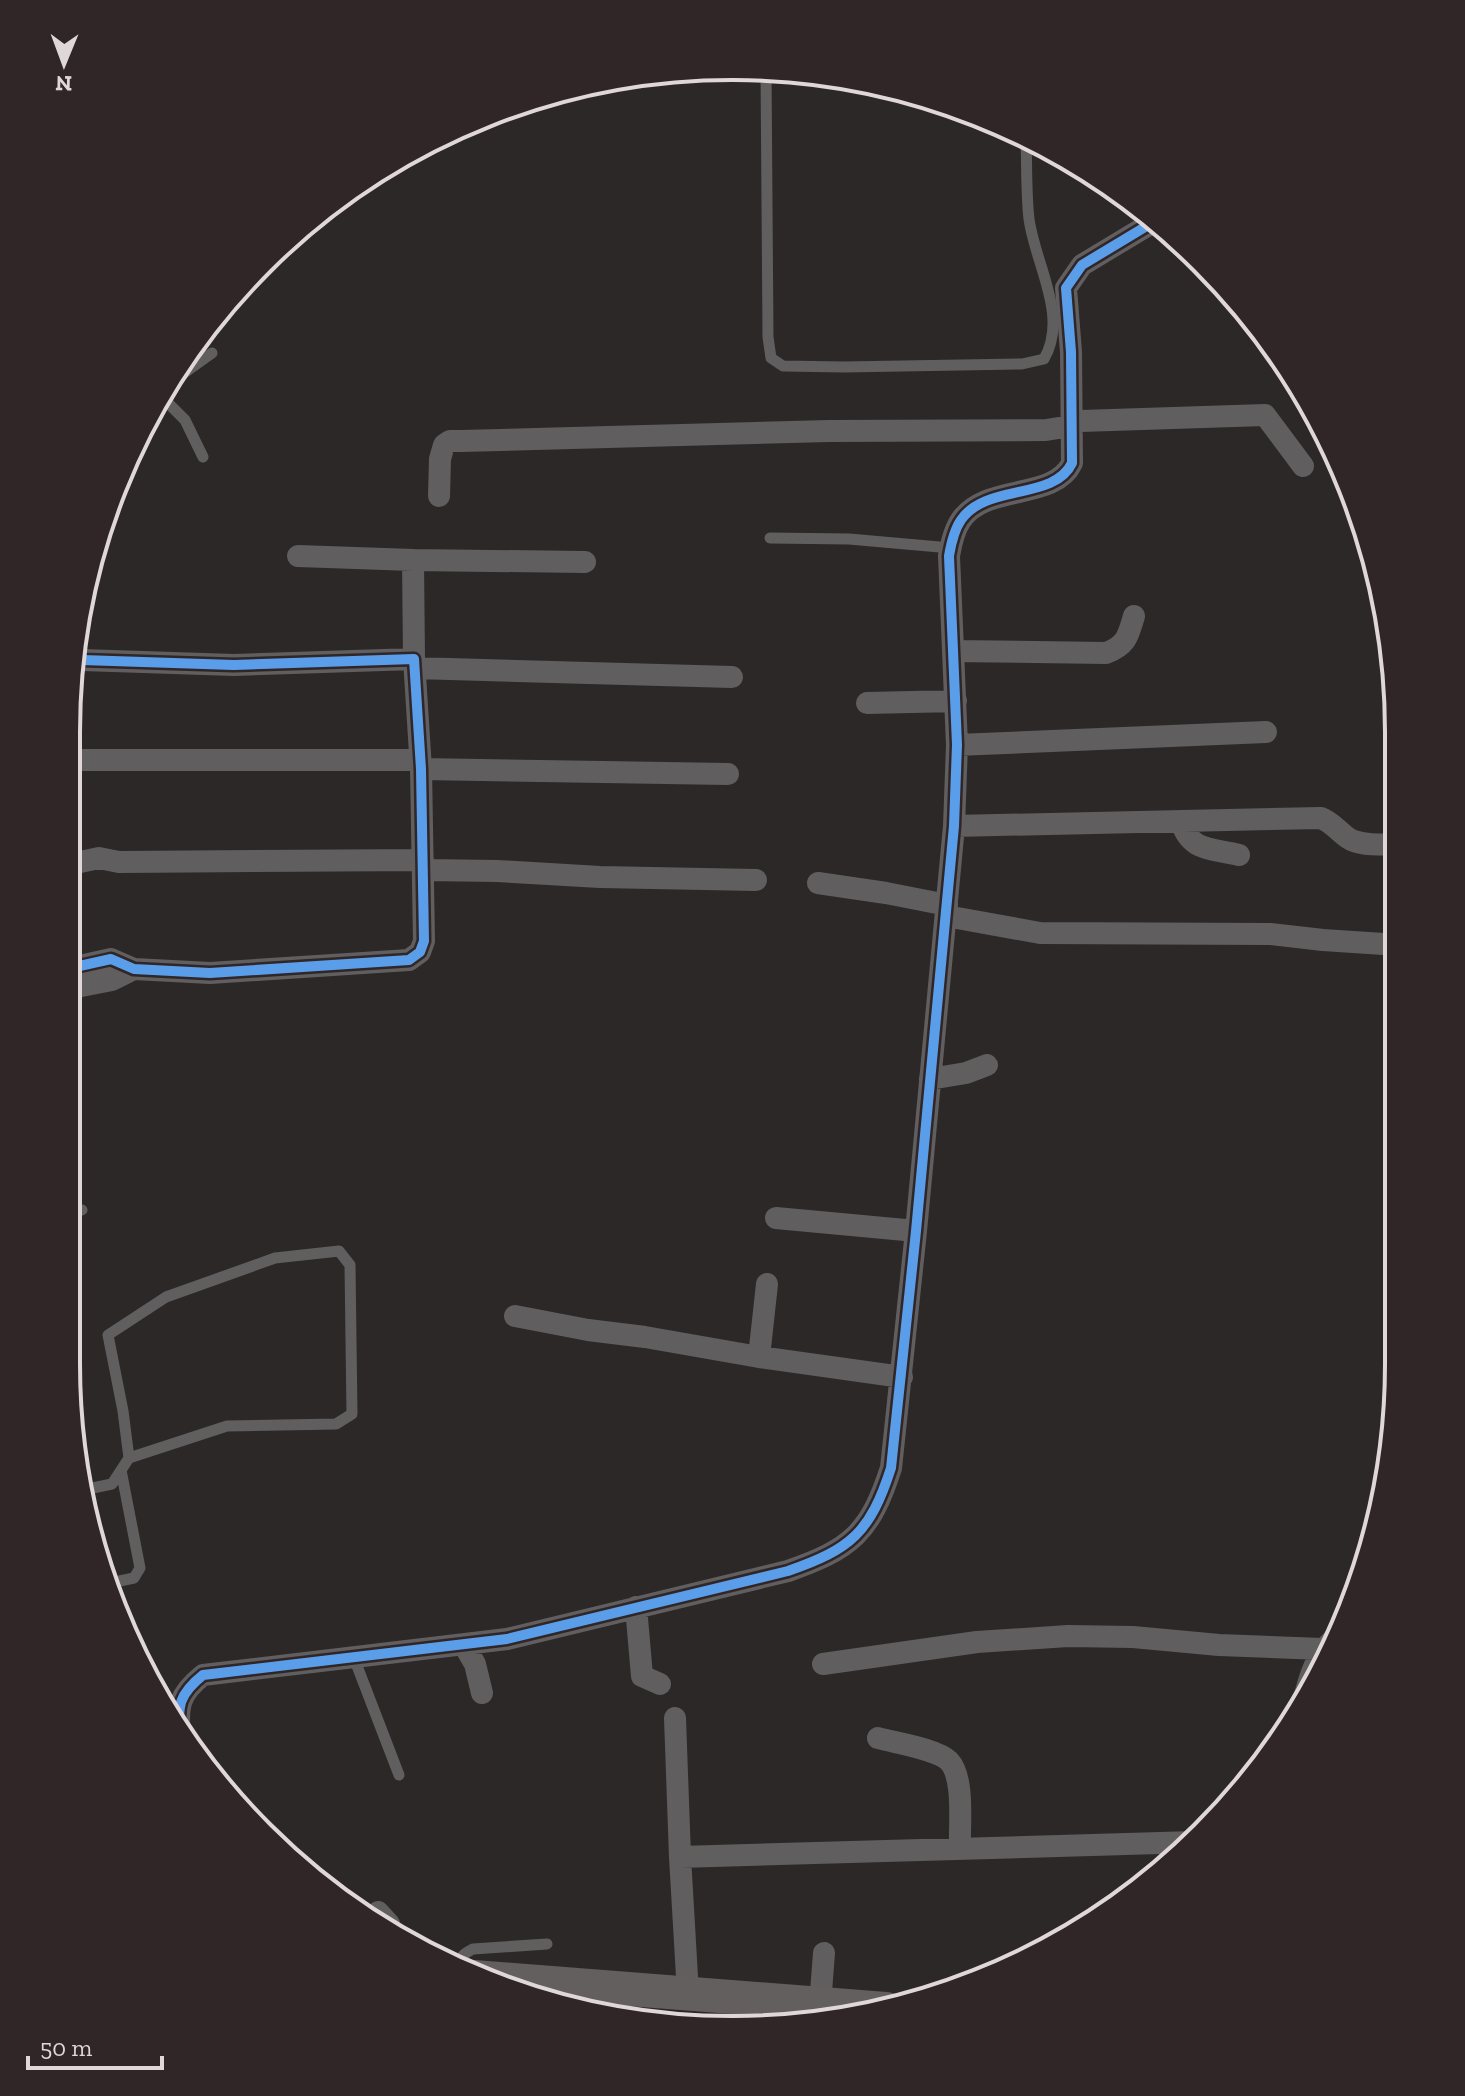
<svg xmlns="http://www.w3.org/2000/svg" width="1465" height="2096" font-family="'Zilla Slab',serif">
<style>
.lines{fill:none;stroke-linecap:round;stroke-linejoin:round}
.service{stroke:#605e5e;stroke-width:11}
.minor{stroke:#605e5e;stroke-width:22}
.primary{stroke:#635f5f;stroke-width:34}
.cycleway-casing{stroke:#302527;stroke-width:15}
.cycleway{stroke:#5a9eea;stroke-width:10}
.rim{fill:none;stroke:#dfd7d8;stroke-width:4}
</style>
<rect width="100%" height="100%" fill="#2d2828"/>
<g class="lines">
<!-- service -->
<path class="service" d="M766 69 768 337 771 358 783 366 844 367 1022 364 1044 359C1069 316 1035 264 1029 219 1026 193 1027 164 1026 138
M177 378 212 353
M163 398 185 420 203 457
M770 538 849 539 951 548
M66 1214 82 1210
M83 1490 112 1484 129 1458 227 1426 336 1424 352 1414 350 1265 339 1251 275 1258 166 1297 108 1335 123 1411 129 1458
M110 1583 134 1578 140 1568 121 1470
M354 1658 399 1775
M458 1967C460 1957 463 1954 473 1949L547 1944"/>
<!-- minor -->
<path class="minor" d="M260 263 261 262
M439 496 440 459 444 445 450 441H461L829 431 1046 430 1071 426 1081 421 1265 415 1303 466
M298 556 413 560
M954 651 1106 653C1127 645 1128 636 1134 616
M414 659 413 560 585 562
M415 668 732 677
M867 703 956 701
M957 745 1266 732
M66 760H420
M421 769 728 774
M1181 821C1190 852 1211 848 1239 855
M954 826 1321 818C1333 823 1338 831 1348 838 1359 846 1381 844 1394 845
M66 865 99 858 119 862 423 860
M424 870 497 871 600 877 756 880
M818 883 886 893 947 905
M946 916 1040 933 1270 934 1323 940 1399 945
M66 969 111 959 134 969 210 973 363 963 409 960 420 952 424 941 421 769 414 659 234 665 82 660
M66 989 112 980 134 969
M930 1079 966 1073 987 1065
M776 1218 916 1231
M515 1316 588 1330 645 1337 759 1357 902 1377
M759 1357 767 1284
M636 1607 642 1676 660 1684
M464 1645 475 1664 482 1693
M823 1664 977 1642 1068 1636 1133 1637 1219 1645 1322 1649
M1303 1704C1309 1676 1317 1650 1341 1633
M675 1718 680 1857 1194 1842
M180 1736C177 1706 179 1694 203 1675L507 1639 788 1571C851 1549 870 1533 891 1468L916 1231 954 826 957 745 949 556C951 544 954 530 961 520 986 483 1054 501 1072 463L1071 352 1066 288 1082 265 1155 221
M878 1738C896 1743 937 1749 949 1761 965 1778 959 1826 960 1848
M680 1857 688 1994
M378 1912 389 1924
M820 2005 824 1953"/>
<!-- primary -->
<path class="primary" d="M474 1977 886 2009"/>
<!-- cycleway casing -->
<g class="cycleway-casing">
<path id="cycleway" d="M66 969 111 959 134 969 210 973 363 963 409 960 420 952 424 941 421 769 414 659 234 665 82 660
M180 1736C177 1706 179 1694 203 1675L507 1639 788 1571C851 1549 870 1533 891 1468L916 1231 954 826 957 745 949 556C951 544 954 530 961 520 986 483 1054 501 1072 463L1071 352 1066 288 1082 265 1155 221"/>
</g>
<!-- cycleway -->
<use href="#cycleway" class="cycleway"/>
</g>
<!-- crop -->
<path d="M0 0H1465V2096H0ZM732 80H733A652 652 0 0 1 1385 732V1364A652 652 0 0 1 733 2016H732A652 652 0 0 1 80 1364V732A652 652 0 0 1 732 80Z" fill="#302527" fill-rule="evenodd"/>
<path class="rim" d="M732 80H733A652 652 0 0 1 1385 732V1364A652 652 0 0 1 733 2016H732A652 652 0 0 1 80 1364V732A652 652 0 0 1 732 80Z"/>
<!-- north arrow -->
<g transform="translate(64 64) rotate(181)" stroke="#302527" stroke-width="6" paint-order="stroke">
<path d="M0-6L14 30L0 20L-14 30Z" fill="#dfd7d8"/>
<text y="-12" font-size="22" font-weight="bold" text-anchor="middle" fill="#dfd7d8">N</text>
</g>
<!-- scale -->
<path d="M28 2056v12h134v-12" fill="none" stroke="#dfd7d8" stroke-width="4"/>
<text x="40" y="2056" font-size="24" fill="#dfd7d8" stroke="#302527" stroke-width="6" paint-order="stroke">50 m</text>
</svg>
